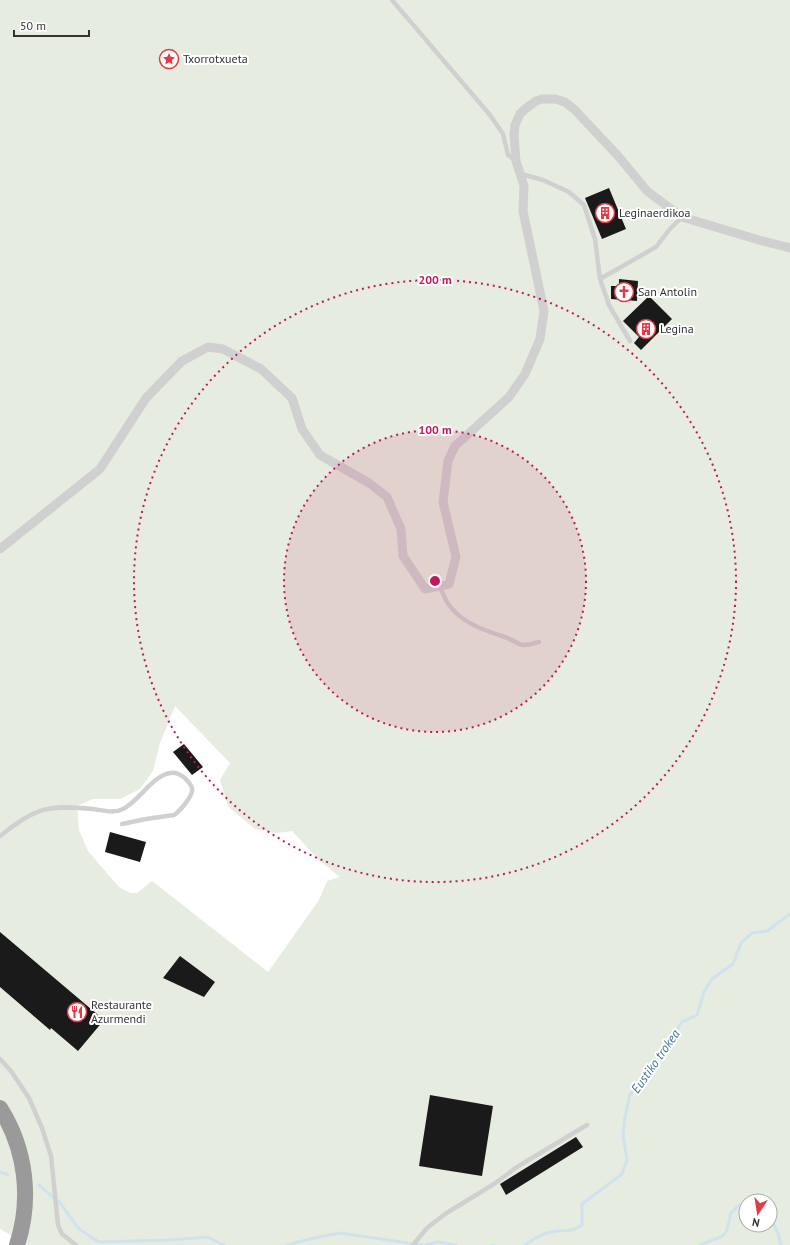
<svg xmlns="http://www.w3.org/2000/svg" width="790" height="1245" font-family="'PT Sans',sans-serif">
<style>
.green{fill:#e6ecdf;fill-rule:evenodd}
.lines{fill:none;stroke-linecap:round;stroke-linejoin:round}
.stream{stroke:#cfe2ee;stroke-width:3}
.building{fill:#1a1a1a}
.lane{stroke:#d0d0d0;stroke-width:4.5}
.street{stroke:#d0d0d0;stroke-width:9}
.highway{stroke:#9a9a9a;stroke-width:16}
.ring{fill:none;stroke:#c2185b;stroke-width:2;stroke-dasharray:2 4}
.labels{text-anchor:middle;stroke-width:4;stroke-linejoin:round;paint-order:stroke}
.poi-label{font-size:12px;fill:#333;stroke:#fff;text-anchor:start}
.water-label{font-size:13px;font-style:italic;fill:#3f7597;stroke:#fff}
.centre{fill:#c2185b;stroke:#fff;stroke-width:2}
.ring-label{font-size:12px;text-anchor:middle;font-weight:bold;fill:#c2185b;stroke:#fff;stroke-width:4;stroke-linejoin:round;paint-order:stroke}
</style>
<rect width="100%" height="100%" fill="#fff"/>
<!-- green -->
<path class="green" d="M0 0H790V1245H28L0 1229ZM175 706 230 763 220 780 228 806 233 811 255 829 277 833 292 831 320 861 340 877 327 881 319 900 268 972 152 881 137 893H130L119 887 88 851 79 830 77 806 93 799H120L140 789 153 771 160 743ZM746 1201H770V1225H746Z"/>
<g class="lines">
<!-- stream -->
<path class="stream" d="M0 1172 8 1175
M39 1185 60 1203 79 1229 99 1242 170 1240 207 1237 224 1245
M770 1216 778 1233 781 1245
M287 1245 314 1238 340 1233 422 1245
M426 1245 438 1242 456 1245
M492 1245H495
M525 1245C533 1239 541 1234 551 1232 565 1229 568 1234 582 1225V1204L622 1174 627 1160 623 1135 625 1117 630 1094 647 1077 682 1022 697 1015 704 992 712 979 733 964 741 943 752 933 767 931 790 914
M700 1245 723 1236 727 1230 731 1213 739 1205 746 1207"/>
</g>
<!-- building -->
<path class="building" d="M609 188 626 229 602 239 585 198Z
M619 279 638 281 637 301 611 299V286H619Z
M649 296 672 319 641 350 634 343 639 337 623 321Z
M184 744 203 767 192 775 173 752Z
M110 832 146 842 140 862 105 852Z
M0 932 104 1020 78 1051 51 1028 50 1030 0 987Z
M180 956 215 982 204 997 163 978Z
M430 1095 493 1106 482 1176 419 1166Z
M576 1137 583 1147 506 1195 500 1184Z"/>
<g class="lines">
<!-- lane -->
<path class="lane" d="M392 0 490 115 503 134 508 155 516 161
M521 174 543 180 569 192 584 205 595 239 600 279 609 305 630 341
M600 279 656 247 669 230 682 217
M439 586C443 592 445 600 449 605 461 622 483 630 502 636 521 642 516 649 539 642
M0 836C36 808 47 804 93 809 103 810 113 814 123 809 138 802 154 774 171 773 176 772 181 775 185 778 187 781 191 784 192 788 194 795 180 811 174 815L146 819 122 824
M0 1059 11 1071 29 1098 42 1128 51 1156 58 1225 62 1234 76 1245
M413 1245 427 1228 445 1214 494 1184 517 1167 587 1125"/>
<!-- street -->
<path class="street" d="M0 549 100 469 146 398 182 361 208 347 223 349 261 369 292 398 302 429 320 455 369 483 387 497 401 529 403 556 425 589 449 584 456 557 443 502 448 461 455 446 509 397 525 374 540 339 544 311 523 211 524 186 516 161 514 135 515 125 520 114 525 109 536 101 542 99H555L565 102 575 110 619 157 647 191 682 217 759 240 790 248"/>
<!-- highway -->
<path class="highway" d="M0 1108C26 1149 32 1199 17 1245"/>
</g>
<!-- distance rings -->
<circle cx="435" cy="581" r="151" fill="#c2185b" fill-opacity=".12"/>
<g class="ring">
<circle cx="435" cy="581" r="151"/>
<circle cx="435" cy="581" r="301"/>
</g>
<!-- icons -->
<defs>
<g id="sight-ring" transform="scale(1)"><circle r="9.5" fill="#fff" stroke="#e63946" stroke-width="1.5"/><path d="M0-6L1.8-2.2L6-1.7L2.9 1.2L3.7 5.4L0 3.3L-3.7 5.4L-2.9 1.2L-6-1.7L-1.8-2.2Z" fill="#e63946"/></g>
<g id="building-ring" transform="scale(1)"><circle r="9.5" fill="#fff" stroke="#e63946" stroke-width="1.5"/><path d="M-4-6H4V6H1V3H-1V6H-4ZM-2.5-4.3h1.7v1.8h-1.7ZM.8-4.3h1.7v1.8H.8ZM-2.5-1h1.7V.8h-1.7ZM.8-1h1.7V.8H.8Z" fill="#e63946"/></g>
<g id="church-ring" transform="scale(1)"><circle r="9.5" fill="#fff" stroke="#e63946" stroke-width="1.5"/><path d="M-1.2-6h2.4v3.5h3.3v2.4h-3.3V6h-2.4V-.1h-3.3v-2.4h3.3Z" fill="#e63946"/></g>
<g id="restaurant-ring" transform="scale(1)"><circle r="9.5" fill="#fff" stroke="#e63946" stroke-width="1.5"/><path d="M-5-6h1v4h1v-4h1v4h1v-4h1v5L-1.5 .5V6h-2V.5L-5-1ZM5-6V6H3V1.5H1.5Q1.5-4 5-6Z" fill="#e63946"/></g>
</defs>
<g fill-rule="evenodd">
<use href="#sight-ring" x="169" y="59"/>
<use href="#building-ring" x="605" y="213"/>
<use href="#church-ring" x="624" y="292"/>
<use href="#building-ring" x="646" y="329"/>
<use href="#restaurant-ring" x="77" y="1012"/>
</g>
<g class="labels">
<!-- poi labels -->
<g class="poi-label">
<text x="183" y="63">Txorrotxueta</text>
<text x="619" y="217">Leginaerdikoa</text>
<text x="638" y="296">San Antolin</text>
<text x="660" y="333">Legina</text>
<text x="91" y="1009">Restaurante<tspan x="91" dy="14">Azurmendi</tspan></text>
</g>
<!-- water labels -->
<g class="water-label">
<text transform="translate(655 1061) rotate(-55)" y="5">Eustiko trokea</text>
</g>
</g>
<circle cx="435" cy="581" r="6" class="centre"/>
<g class="ring-label">
<text x="435" y="284">200 m</text>
<text x="435" y="434">100 m</text>
</g>
<!-- north arrow -->
<g transform="translate(758 1213) rotate(192)"><circle r="19" fill="#ffffff" stroke="#adadad"/>
<path d="M0-3L7 15L0 10L-7 15Z" fill="#e63946"/>
<text y="-6" font-size="11" font-weight="bold" text-anchor="middle" fill="#333333">N</text>
</g>
<!-- scale -->
<path d="M14 30v6h75v-6" fill="none" stroke="#333333" stroke-width="2"/>
<text x="20" y="30" font-size="12" fill="#333333" stroke="#ffffff" stroke-width="3" paint-order="stroke">50 m</text>
</svg>
